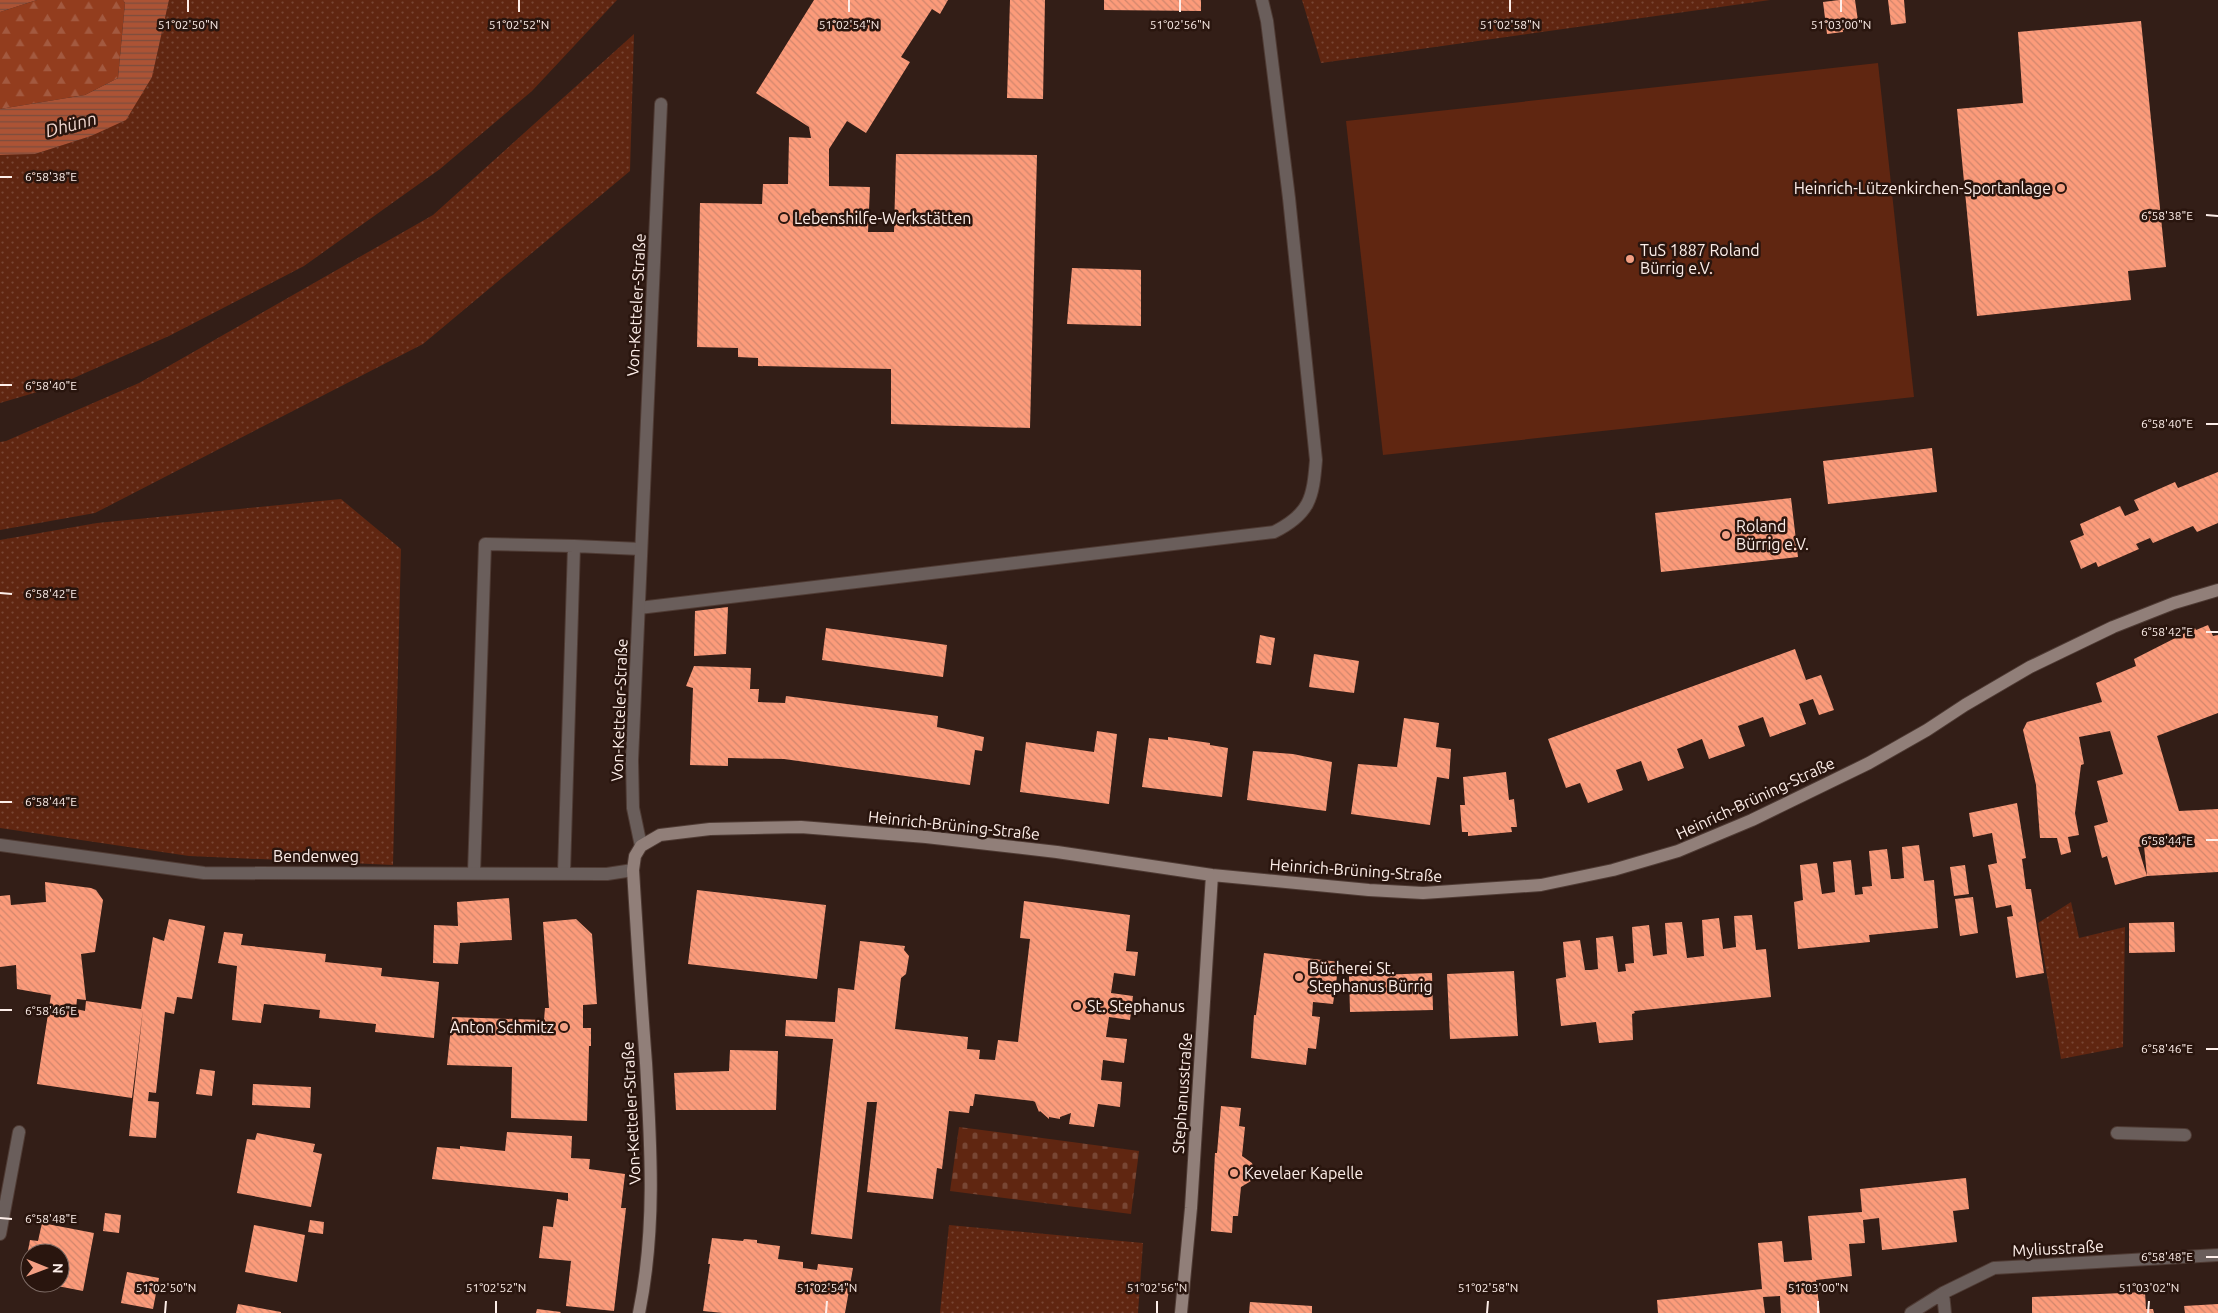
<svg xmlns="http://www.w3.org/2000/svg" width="2218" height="1313" font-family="Ubuntu,sans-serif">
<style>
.green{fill:url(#green-dots)}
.forest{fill:url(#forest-firs)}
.cemetery{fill:url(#cemetery-stones)}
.pitch{fill:#602611}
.water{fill:url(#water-rules)}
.building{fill:url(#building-back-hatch);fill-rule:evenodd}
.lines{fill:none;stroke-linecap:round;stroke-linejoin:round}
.lane-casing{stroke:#4f3b34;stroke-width:14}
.street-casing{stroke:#4f3b34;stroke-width:14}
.secondary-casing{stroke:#4f3b34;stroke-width:14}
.lane{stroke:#6a5e5b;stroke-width:12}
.street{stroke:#6a5e5b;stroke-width:12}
.secondary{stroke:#917f79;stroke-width:12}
.ticks{fill:none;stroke:#fdeee9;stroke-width:2}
.poi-dot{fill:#f39f83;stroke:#29150e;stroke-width:2}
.labels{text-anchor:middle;stroke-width:5;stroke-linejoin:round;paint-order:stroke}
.poi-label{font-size:16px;fill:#fdeee9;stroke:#29150e;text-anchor:start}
.street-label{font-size:16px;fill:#fdeee9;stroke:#29150e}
.water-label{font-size:18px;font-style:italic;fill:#f1d7cf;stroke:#29150e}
.ticks-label{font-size:12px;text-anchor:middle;fill:#fdeee9;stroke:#29150e;stroke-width:5;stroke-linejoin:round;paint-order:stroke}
</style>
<defs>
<pattern id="green-dots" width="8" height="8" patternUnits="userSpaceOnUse" patternTransform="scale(1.25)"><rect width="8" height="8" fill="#602611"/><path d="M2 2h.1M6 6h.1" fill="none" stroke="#784634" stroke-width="1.8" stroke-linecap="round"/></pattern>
<pattern id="forest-firs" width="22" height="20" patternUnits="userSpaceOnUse" patternTransform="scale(1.25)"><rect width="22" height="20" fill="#933d1e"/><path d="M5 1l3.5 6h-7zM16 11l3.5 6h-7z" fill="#a3593f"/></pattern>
<pattern id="cemetery-stones" width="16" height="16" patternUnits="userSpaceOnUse" patternTransform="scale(1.25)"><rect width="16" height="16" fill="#602611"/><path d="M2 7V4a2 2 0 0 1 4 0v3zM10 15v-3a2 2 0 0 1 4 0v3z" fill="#784634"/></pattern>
<pattern id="water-rules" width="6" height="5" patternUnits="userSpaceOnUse" patternTransform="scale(1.25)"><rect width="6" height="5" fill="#ac5335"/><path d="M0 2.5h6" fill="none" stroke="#7c4d3e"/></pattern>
<pattern id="building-back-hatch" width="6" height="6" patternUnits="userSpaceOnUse" patternTransform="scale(1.25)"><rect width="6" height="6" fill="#fc9b7a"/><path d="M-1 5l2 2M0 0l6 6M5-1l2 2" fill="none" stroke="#d0866d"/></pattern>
</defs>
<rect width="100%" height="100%" fill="#331e17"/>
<!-- green -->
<path class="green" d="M169 0H617L532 91 440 169 304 266 169 336 51 388 0 403V155L35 154 91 136 152 77Z
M1302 0H1770L1321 63Z
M634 34 630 171 423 344 95 513 0 530V442L6 441 139 383 433 215Z
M341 499 401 549 393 865 189 856 0 828V540L97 523Z
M2071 902 2079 938 2125 927 2123 1047 2061 1059 2038 923Z
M949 1225 1143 1243 1138 1313H940Z"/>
<!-- forest -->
<path class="forest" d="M37 0H123L125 3 118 78 85 95 0 109V12Z"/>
<!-- cemetery -->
<path class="cemetery" d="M959 1127 1139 1151 1131 1214 950 1191Z"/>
<!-- pitch -->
<path class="pitch" d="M1878 63 1914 397 1383 455 1346 121Z"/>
<!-- water -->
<path class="water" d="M0 0H37L0 12Z
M123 0H169L152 77 126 120 91 136 35 154 0 155V109L85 95 118 78 125 3Z"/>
<!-- building -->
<path class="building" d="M814 0H948L940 14 932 9 901 57 910 62 866 133 847 121 829 149V186L870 187 868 232H894L896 154 1037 155 1030 428 891 424V369L758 366V358L738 357V348L697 347 700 203 762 204 763 184H788L789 137 811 138 809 127 756 93Z
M1010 0H1045L1043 99 1007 98Z
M1104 0H1201V11L1104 10Z
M1839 0H1855L1859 28 1843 30 1841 21 1843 32 1827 34 1823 2Z
M1888 0H1904L1906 23 1891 25Z
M2141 21 2166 267 2128 271 2131 300 1977 316 1957 109 2023 103 2018 32Z
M1072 268 1141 270V326L1067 324Z
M1932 448 1937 492 1828 504 1823 461Z
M2218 472V523L2197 532 2193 526 2153 543 2150 538 2136 544 2139 549 2098 567 2096 562 2081 569 2070 541 2084 535 2080 524 2120 506 2125 516 2139 510 2134 500 2175 482 2178 488Z
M1791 498 1798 557 1661 572 1655 513Z
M728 607 726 654 694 656 695 611Z
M2208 625 2213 636 2218 635V713L2157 736 2179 811 2218 809V872L2147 876 2115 885 2107 856 2102 858 2094 826 2108 822 2097 781 2123 774 2110 731 2079 737 2084 764 2081 765 2075 813 2079 835 2068 837 2071 852 2061 855 2057 838H2040L2036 785 2023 730 2027 722 2102 702 2096 683 2136 666 2134 659 2195 628 2196 630ZM2144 846 2147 876 2138 847Z
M826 628 947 645 943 677 822 660Z
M1260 635 1275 638 1271 665 1256 663Z
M1795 649 1806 680 1821 675 1834 710 1819 715 1813 699 1799 704 1806 724 1770 737 1763 717 1738 726 1745 746 1709 759 1702 739 1677 749 1684 768 1648 781 1641 761 1616 770 1623 790 1588 803 1580 783 1566 788 1548 739Z
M1314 654 1359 661 1354 693 1309 687Z
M694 666 751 668 750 689H759L758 702 785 703 786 696 938 716 937 727 984 737 982 751 975 750 970 785 784 759 728 758V766L690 765 693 688 686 686Z
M1404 718 1439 723 1436 747 1451 749 1449 779 1437 777 1430 825 1351 814 1358 764 1397 767Z
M1097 731 1117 734 1109 804 1020 792 1026 742 1094 752Z
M1168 737 1210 743V745L1228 748 1222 797 1142 787 1149 738 1168 740Z
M1253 751 1293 754 1332 762 1326 811 1247 800Z
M1506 772 1509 800 1514 799 1517 827H1511L1512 832 1468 836V832H1462L1460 805H1465L1463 777Z
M2017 803 2026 858 2022 859 2026 889H2031L2044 973 2016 978 2007 917 2013 916 2011 905 1996 908 1988 865 1997 863 1992 833 1973 837 1969 813Z
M1919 845 1924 881 1934 880 1938 928 1869 935 1870 942 1798 949 1794 902 1803 900 1800 865 1817 863 1822 894 1835 892 1833 862 1851 860 1855 895 1863 894 1862 887 1872 886 1869 851 1887 849 1891 879H1897L1904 878 1902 847Z
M1965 865 1969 894 1954 896 1950 867Z
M45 882 91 888 96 890 103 900 95 952 81 954 86 1000 77 999 76 1009 85 1011 86 1001 141 1009 153 937 164 941 169 919 205 926 192 999 177 997 174 1014 165 1012 156 1093 149 1092 148 1101 159 1102 156 1138 129 1136 143 1009 132 1098 37 1084 51 995 17 989 16 965 0 967V896L10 895 11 905 46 902Z
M697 890 826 905 817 979 688 964Z
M1973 897 1978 933 1960 936 1955 899Z
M509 898 512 940 460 943 458 964 433 963 434 925 458 926 457 902Z
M1024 901 1130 915 1126 951 1138 952 1135 976 1114 973 1111 993 1133 996 1130 1020 1109 1017 1106 1037 1127 1039 1124 1063 1103 1060 1101 1080 1122 1082 1120 1107 1098 1104 1094 1127 1069 1124 1071 1113 1060 1117V1119L1049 1117V1119L1040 1111 1039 1112 1035 1102 1033 1101 975 1094 973 1106H970L969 1113 949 1111 942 1169 937 1168 933 1199 867 1192 877 1102H867L852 1239 811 1234 833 1039 785 1036 786 1020 835 1022 838 988 854 990 860 941 905 946 904 950 909 956 906 974 901 978 895 1029 968 1037 967 1049 980 1050 979 1059 995 1060 998 1040 1018 1042 1030 939 1020 938Z
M1752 915 1756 950 1766 949 1771 997 1634 1011 1635 1013 1632 1014 1633 1040 1599 1043 1596 1022 1561 1026 1556 979 1566 977 1563 942 1580 940 1585 970H1591L1598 969 1596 938 1613 936 1618 972 1626 971 1625 964 1634 963 1632 927 1649 925 1653 956 1667 954 1665 923 1682 922 1687 958 1704 956 1702 920 1719 918 1723 949 1736 947 1734 916Z
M576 919 592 934 597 1004 583 1005V1028H591V1046H589L587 1121 511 1118 512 1067 447 1065 452 1017 544 1020 545 1008H549L543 922Z
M2174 922 2175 952 2129 953V923Z
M224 932 243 934 241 945 326 954 325 962 382 968 381 976 439 982 434 1038 375 1032 376 1024 319 1018 320 1010 264 1004 261 1023 232 1020 237 966 218 963Z
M1264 953 1339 962 1333 1004 1313 1002 1312 1016 1320 1017 1316 1049 1308 1048 1306 1065 1251 1058 1254 1015H1256Z
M1514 971 1518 1036 1450 1039 1447 974Z
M1432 973 1433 1010 1350 1012 1349 976Z
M730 1050 778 1051 776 1110H676L674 1073 729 1071Z
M200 1069 215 1071 212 1096 196 1094Z
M253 1084 311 1087 310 1108 252 1105Z
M1221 1106 1241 1108 1239 1126 1245 1127 1242 1156 1252 1163 1254 1169 1251 1181 1241 1187 1238 1216H1233L1232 1233 1211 1231 1215 1153H1217Z
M507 1132 572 1136 571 1158 590 1159 589 1169 625 1174 621 1208H626L614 1311 566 1306 571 1261 539 1258 543 1226 553 1227 557 1199 568 1201V1193L432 1179 437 1147 460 1149V1146L505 1151Z
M257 1133 315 1144 313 1152 322 1154 311 1207 237 1193 247 1139 255 1140Z
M1966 1178 1969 1209 1953 1211 1957 1242 1882 1250 1879 1218 1863 1220 1865 1243 1849 1244 1852 1276 1816 1280 1820 1313H1781L1780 1296 1763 1297 1765 1313H1658L1657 1300 1762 1289 1758 1243 1782 1241 1784 1262 1812 1260 1808 1216 1862 1212 1860 1189Z
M105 1213 121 1215 119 1233 103 1231Z
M310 1220 324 1222 323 1234 308 1232Z
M42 1223 94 1233 83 1291 47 1284 60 1283V1253H30V1262L26 1261 30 1240 38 1241Z
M254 1225 305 1235 297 1282 245 1272Z
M712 1238 743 1241 744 1239 757 1240V1243L780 1246 778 1259 803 1262V1268L817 1270 818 1264 853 1268 845 1313H723L703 1311 710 1264H708Z
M127 1272 159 1278 153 1309 121 1303Z
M2145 1292 2146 1309H2153L2154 1313H2032V1297Z
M1250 1302 1312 1306V1313H1249Z
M238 1304 281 1312V1313H236Z
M2218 1304V1313H2185L2184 1306Z
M537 1309 561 1312 560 1313H536Z"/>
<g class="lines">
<!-- lane casing -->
<g class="lane-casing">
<path id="lane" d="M574 546 641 549
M639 608 1274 532C1310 514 1313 498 1316 460L1289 198 1267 21 1262 0
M474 873 485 544 574 546 564 873
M2117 1133 2185 1135"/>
</g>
<!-- street casing -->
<g class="street-casing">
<path id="street" d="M0 845 204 873 607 874 633 870
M641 846 633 808 632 760 661 104
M0 1234 19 1132
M1943 1293 1945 1313
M1911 1313 1943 1293 1994 1268 2218 1255"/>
</g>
<!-- secondary casing -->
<g class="secondary-casing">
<path id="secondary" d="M639 1313C656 1230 651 1147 646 1063 641 999 637 935 633 870L635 856 641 846 660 835 710 829 801 827 926 837 1057 852 1212 875 1369 890 1423 893 1541 885 1613 870 1678 851 1752 820 1869 763 1927 730 1965 705 2030 667 2113 627 2174 603 2218 590
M1181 1313 1191 1208 1212 875"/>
</g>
<!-- lane -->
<use href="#lane" class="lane"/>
<!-- street -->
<use href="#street" class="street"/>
<!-- secondary -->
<use href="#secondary" class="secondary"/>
</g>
<!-- ticks -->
<path class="ticks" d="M188 12V0M519 12V0M849 12V0M1180 12V0M1510 12V0M1841 12V0M0 177H12M2206 215 2218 216M0 385H12M2206 424H2218M0 593 12 594M2206 632H2218M0 802H12M2206 840H2218M0 1010H12M2206 1049H2218M0 1218 12 1219M2206 1257H2218M165 1313 166 1301M496 1313V1301M826 1313 827 1301M1157 1313V1301M1487 1313 1488 1301M1818 1313V1301M2148 1313 2149 1301"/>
<!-- markers -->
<g class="poi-dot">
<circle cx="2061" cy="188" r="5"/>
<circle cx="784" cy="218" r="5"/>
<circle cx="1630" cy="259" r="5"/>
<circle cx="1726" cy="535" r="5"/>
<circle cx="1299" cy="977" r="5"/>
<circle cx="1077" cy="1006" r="5"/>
<circle cx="564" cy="1027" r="5"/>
<circle cx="1234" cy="1173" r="5"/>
</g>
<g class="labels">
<!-- poi labels -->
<g class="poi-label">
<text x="2051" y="194" text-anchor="end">Heinrich-Lützenkirchen-Sportanlage</text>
<text x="794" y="224">Lebenshilfe-Werkstätten</text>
<text x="1640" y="256">TuS 1887 Roland<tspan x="1640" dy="18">Bürrig e.V.</tspan></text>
<text x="1736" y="532">Roland<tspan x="1736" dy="18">Bürrig e.V.</tspan></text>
<text x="1309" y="974">Bücherei St.<tspan x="1309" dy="18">Stephanus Bürrig</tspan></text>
<text x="1087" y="1012">St. Stephanus</text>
<text x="554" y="1033" text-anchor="end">Anton Schmitz</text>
<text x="1244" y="1179">Kevelaer Kapelle</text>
</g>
<!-- street labels -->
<g class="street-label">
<text transform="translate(636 305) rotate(-87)" y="6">Von-Ketteler-Straße</text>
<text transform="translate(619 710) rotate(-88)" y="6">Von-Ketteler-Straße</text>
<text transform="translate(1755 798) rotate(-25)" y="6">Heinrich-Brüning-Straße</text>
<text transform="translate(954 825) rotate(6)" y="6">Heinrich-Brüning-Straße</text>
<text x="316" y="862">Bendenweg</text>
<text transform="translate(1356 870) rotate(4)" y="6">Heinrich-Brüning-Straße</text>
<text transform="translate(1182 1093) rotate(-86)" y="6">Stephanusstraße</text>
<text transform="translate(631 1113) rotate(-93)" y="6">Von-Ketteler-Straße</text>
<text transform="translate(2058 1248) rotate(-3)" y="6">Myliusstraße</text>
</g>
<!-- water labels -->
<g class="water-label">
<text transform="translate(71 125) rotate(-15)" y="6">Dhünn</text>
</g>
</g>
<g class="ticks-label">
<text x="188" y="29">51°02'50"N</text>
<text x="519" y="29">51°02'52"N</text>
<text x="849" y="29">51°02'54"N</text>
<text x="1180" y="29">51°02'56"N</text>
<text x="1510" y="29">51°02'58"N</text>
<text x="1841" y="29">51°03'00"N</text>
<text x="51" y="181">6°58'38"E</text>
<text x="2167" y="220">6°58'38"E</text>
<text x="51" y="390">6°58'40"E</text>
<text x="2167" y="428">6°58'40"E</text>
<text x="51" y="598">6°58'42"E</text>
<text x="2167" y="636">6°58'42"E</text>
<text x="51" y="806">6°58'44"E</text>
<text x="2167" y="845">6°58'44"E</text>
<text x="51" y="1015">6°58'46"E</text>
<text x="2167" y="1053">6°58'46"E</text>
<text x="51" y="1223">6°58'48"E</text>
<text x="2167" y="1261">6°58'48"E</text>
<text x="166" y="1292">51°02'50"N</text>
<text x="496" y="1292">51°02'52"N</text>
<text x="827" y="1292">51°02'54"N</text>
<text x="1157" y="1292">51°02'56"N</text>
<text x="1488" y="1292">51°02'58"N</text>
<text x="1818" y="1292">51°03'00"N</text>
<text x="2149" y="1292">51°03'02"N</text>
</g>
<!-- north arrow -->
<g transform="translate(45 1268) rotate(91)"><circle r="24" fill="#29150e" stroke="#7e6c66"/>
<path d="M0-4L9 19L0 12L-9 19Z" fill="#f39f83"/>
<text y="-8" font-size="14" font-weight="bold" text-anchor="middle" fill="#fdeee9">N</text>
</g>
</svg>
